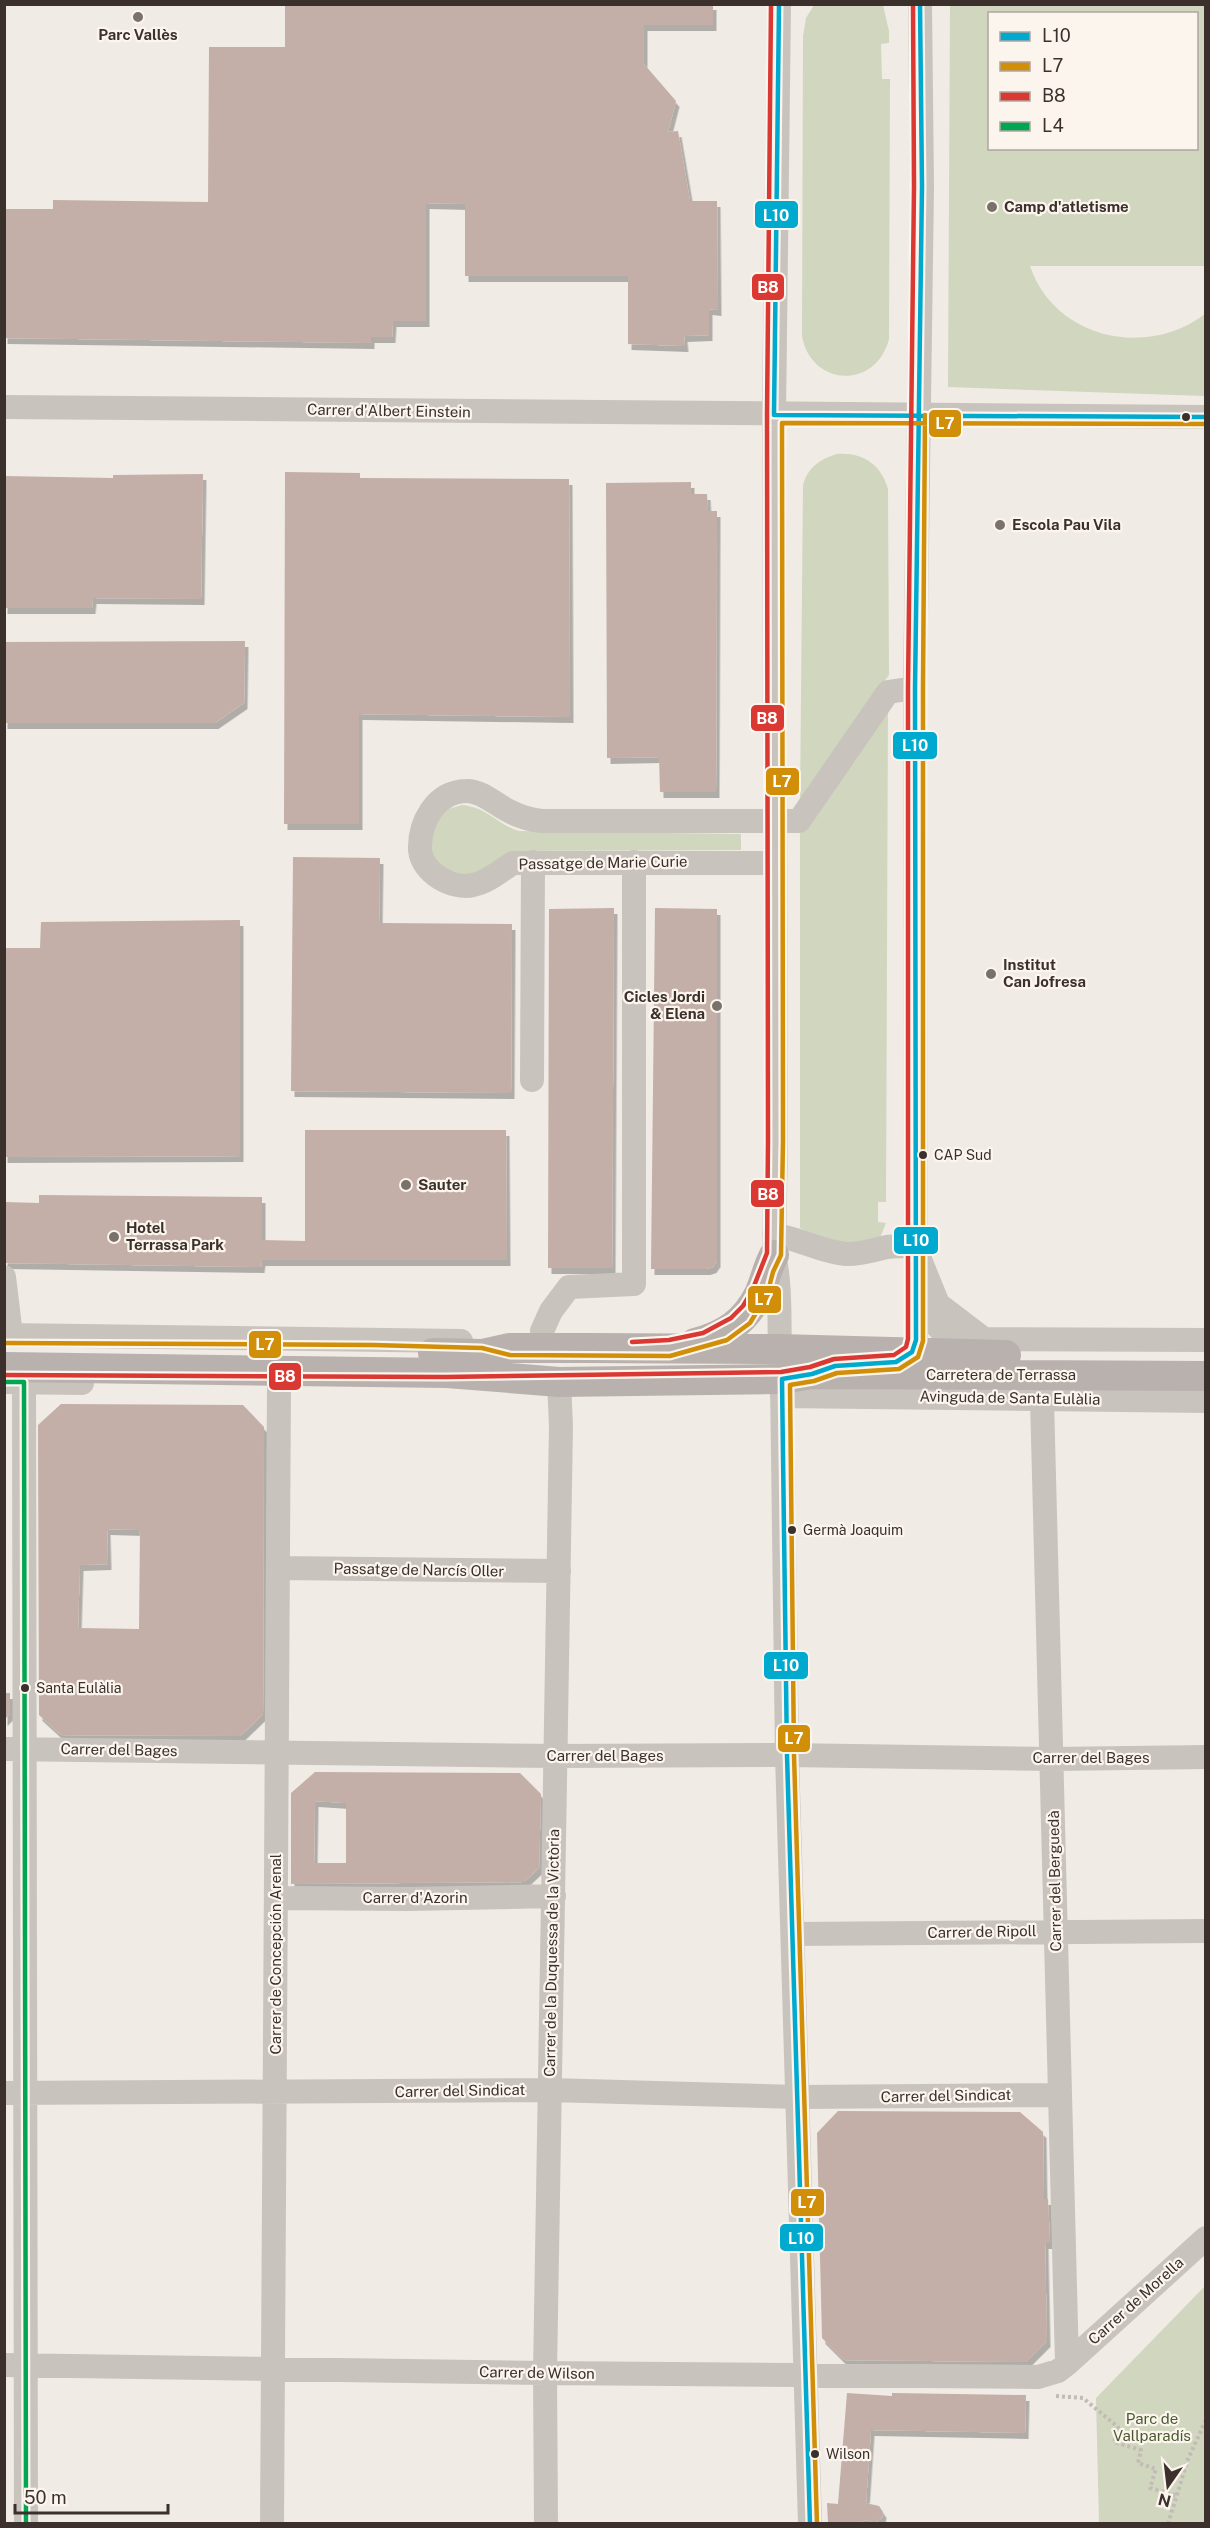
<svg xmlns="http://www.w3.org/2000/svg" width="1210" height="2528" font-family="'Public Sans',sans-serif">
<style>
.green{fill:#d1d6bf;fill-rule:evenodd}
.building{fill:#c3afa7;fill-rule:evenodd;filter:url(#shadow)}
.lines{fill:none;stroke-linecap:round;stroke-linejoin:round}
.path{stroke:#c2bbb6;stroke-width:4;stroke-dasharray:3 3;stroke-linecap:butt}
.minor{stroke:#c9c3be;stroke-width:24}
.major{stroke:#b8b1ad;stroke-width:30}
.bus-1-casing{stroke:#fbf5ee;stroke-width:9}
.bus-2-casing{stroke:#fbf5ee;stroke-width:9}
.bus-3-casing{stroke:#fbf5ee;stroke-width:9}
.bus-4-casing{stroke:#fbf5ee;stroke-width:9}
.bus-1{stroke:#00a9ce;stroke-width:4.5}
.bus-2{stroke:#d18e09;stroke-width:4.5}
.bus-3{stroke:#da3832;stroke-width:4.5}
.bus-4{stroke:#00a651;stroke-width:4.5}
.poi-dot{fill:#7a716c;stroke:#fbf5ee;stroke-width:2}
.bus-dot{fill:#3b302b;stroke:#fbf5ee;stroke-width:2}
.labels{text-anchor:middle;stroke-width:4.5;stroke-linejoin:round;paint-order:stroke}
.bus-label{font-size:14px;fill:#3b302b;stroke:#fbf5ee;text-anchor:start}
.poi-label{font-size:15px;font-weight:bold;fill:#3b302b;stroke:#fbf5ee;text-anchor:start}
.street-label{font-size:15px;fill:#3b302b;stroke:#fbf5ee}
.park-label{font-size:15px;fill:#4a5a2e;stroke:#fbf5ee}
.line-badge{stroke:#fbf5ee;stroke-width:2}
.badge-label{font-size:16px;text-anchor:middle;font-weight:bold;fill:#fff}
</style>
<defs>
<filter id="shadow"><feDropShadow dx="3.5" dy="6" stdDeviation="0" flood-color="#0004"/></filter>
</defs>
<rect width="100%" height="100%" fill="#f0ebe5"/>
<!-- green -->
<path class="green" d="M814 5H883L889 31V43L881 44 882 79H890L889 339C876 390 811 387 802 336L803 36 806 18Z
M950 5H1205V266H1030C1055 340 1148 358 1205 314V396L948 387ZM990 14H1196V148H990Z
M837 454C862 452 881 464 888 489L889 675 800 801 803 486C807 468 820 459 837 454Z
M888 704 886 1202H878V1222L886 1223 880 1238C849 1248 829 1243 800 1228V832Z
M462 805C489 808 496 824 519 831L741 834V850L515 851 476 875 455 874 442 867 434 858 430 846 431 833 445 810Z
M1205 2286V2523H1099L1096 2398Z"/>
<!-- building -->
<path class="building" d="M285 4H713V25H644V64L676 101 668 132 678 131 690 201H717L718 310 709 309V335L684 336 685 346 628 344V276H465V204L426 203V321H393L392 337H371V343L4 338V209H53V200L208 202 209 47H285Z
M285 472 360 473V478L569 479 570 717 359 714V824H284Z
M203 474 201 599 93 598 92 608H4V476L113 478V475Z
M691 482V494H707L708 511H717L716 792H660L659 757 607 758 606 483Z
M245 641 244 703 215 723H4V642Z
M293 857 380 858 379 923 512 924 511 1093 291 1091Z
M614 908 612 1268H548L549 909Z
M655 908 717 909V1261L713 1267 707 1269H651Z
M240 920V1156L4 1157V948H40L41 922Z
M305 1130H506L507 1260H262L261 1267 4 1263V1202L39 1203V1195L262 1197V1240L305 1241Z
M61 1404 243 1405 264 1427 263 1714 240 1736 61 1735 39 1715 38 1425ZM107 1529 140 1530 139 1629 78 1628 80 1565 108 1564Z
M4 1693H10V1714L4 1720Z
M315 1772 520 1773 541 1794 539 1868 524 1882 291 1884V1793ZM315 1801 346 1803V1863H314Z
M838 2111 1020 2112 1043 2132 1044 2199H1048L1050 2243H1045L1047 2341 1026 2362 844 2360 822 2338 817 2133Z
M847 2393 892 2396V2393L1026 2395 1025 2433 871 2430 866 2503 879 2506 883 2512 882 2518 874 2523 867 2520 856 2523H828L827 2503 838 2504Z"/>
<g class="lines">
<!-- path -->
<path class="path" d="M1056 2396 1083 2398 1118 2427 1114 2442 1141 2450 1138 2463 1156 2469 1150 2488 1178 2496
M1168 2524 1188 2459 1206 2420"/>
<!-- minor -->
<path class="minor" d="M779 4 774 415 776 1140 774 1255C783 1295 777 1338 782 1379L787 1755 810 2524
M4 407 1206 417
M775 863H513C500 871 488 882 473 885 453 890 422 873 420 850 419 823 435 792 466 791 482 790 497 806 511 812 521 817 531 820 542 821H799L888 692 915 688
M532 1080 533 862
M774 1235C799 1238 821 1252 846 1254 860 1255 873 1250 887 1247 896 1246 906 1246 915 1246
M919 1257 938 1304 984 1339 1206 1340
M4 1277 11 1335
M917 1305 940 1329 984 1353
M542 1331 551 1311 569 1287 634 1284V862
M4 1335 461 1341
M897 1362 912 1352 916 1340 915 688 922 187 920 4
M4 1382 82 1383
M24 1382 26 2524
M542 1382H559L561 1426 545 2373 546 2524
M782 1396 1206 1401
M1042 1399 1067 2364
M279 1568 559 1571
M4 1749 557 1756 787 1755 1052 1759 1206 1757
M277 1898 409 1899 554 1896
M794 1934 1206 1931
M4 2093 550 2090 798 2097 1060 2095
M4 2365 545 2373 1038 2377 1058 2371 1067 2364 1206 2238
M272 2524 279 1385"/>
<!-- major -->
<path class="major" d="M695 1343C725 1335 745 1322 759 1294 765 1281 767 1268 774 1255
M433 1353 483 1354 510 1348H588L778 1349 1006 1355
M4 1367 447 1373 559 1382 782 1379 812 1374 1206 1376"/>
<!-- bus-1 casing -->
<g class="bus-1-casing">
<path id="bus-1" d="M779 4 774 415 1206 417
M782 1379 812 1374 835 1366 896 1362 912 1352 916 1340 915 688 922 187 920 4
M782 1379 787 1755 810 2524"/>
</g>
<!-- bus-2 casing -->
<g class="bus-2-casing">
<path id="bus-2" d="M4 1343 373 1345 482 1348 510 1355 670 1356 727 1340 750 1323 767 1295 773 1272 781 1255 783 1140 782 423 1206 424
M817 2524 794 1755 790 1385 814 1381 837 1373 899 1369 918 1357 923 1341V688L925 415"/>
</g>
<!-- bus-3 casing -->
<g class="bus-3-casing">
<path id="bus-3" d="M632 1342 669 1340 703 1333 731 1318 743 1306 752 1291 767 1253 768 1140 767 415 771 4
M4 1375 445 1377 781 1372 810 1367 834 1359 894 1355 906 1347 908 1339V688L914 187 913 4"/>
</g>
<!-- bus-4 casing -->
<g class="bus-4-casing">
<path id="bus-4" d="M4 1382H24L26 2524"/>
</g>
<!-- bus-1 -->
<use href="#bus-1" class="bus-1"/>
<!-- bus-2 -->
<use href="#bus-2" class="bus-2"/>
<!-- bus-3 -->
<use href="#bus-3" class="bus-3"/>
<!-- bus-4 -->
<use href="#bus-4" class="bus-4"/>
</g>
<!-- markers -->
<g class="poi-dot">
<circle cx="138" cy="17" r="6"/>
<circle cx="992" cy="207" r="6"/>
<circle cx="1000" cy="525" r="6"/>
<circle cx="991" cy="974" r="6"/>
<circle cx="717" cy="1006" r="6"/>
<circle cx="406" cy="1185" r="6"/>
<circle cx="114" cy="1237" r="6"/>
</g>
<g class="bus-dot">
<circle cx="1186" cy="417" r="5"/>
<circle cx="923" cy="1155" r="5"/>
<circle cx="792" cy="1530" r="5"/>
<circle cx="25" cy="1688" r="5"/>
<circle cx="815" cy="2454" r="5"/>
</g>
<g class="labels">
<!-- bus labels -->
<g class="bus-label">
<text x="934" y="1160">CAP Sud</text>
<text x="803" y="1535">Germà Joaquim</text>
<text x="36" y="1693">Santa Eulàlia</text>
<text x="826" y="2459">Wilson</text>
</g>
<!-- poi labels -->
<g class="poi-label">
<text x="138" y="40" text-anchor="middle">Parc Vallès</text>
<text x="1004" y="212">Camp d'atletisme</text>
<text x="1012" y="530">Escola Pau Vila</text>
<text x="1003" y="970">Institut<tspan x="1003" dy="17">Can Jofresa</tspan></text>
<text x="705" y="1002" text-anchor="end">Cicles Jordi<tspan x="705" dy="17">&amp; Elena</tspan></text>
<text x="418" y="1190">Sauter</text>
<text x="126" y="1233">Hotel<tspan x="126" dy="17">Terrassa Park</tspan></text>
</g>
<!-- street labels -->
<g class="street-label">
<text transform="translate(389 411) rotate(1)" y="5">Carrer d'Albert Einstein</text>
<text transform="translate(603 863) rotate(-1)" y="5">Passatge de Marie Curie</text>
<text x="1001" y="1380">Carretera de Terrassa</text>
<text transform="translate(1010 1398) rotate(1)" y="5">Avinguda de Santa Eulàlia</text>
<text transform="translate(419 1570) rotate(1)" y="5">Passatge de Narcís Oller</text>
<text transform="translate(119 1750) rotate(1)" y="5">Carrer del Bages</text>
<text x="605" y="1761">Carrer del Bages</text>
<text x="1091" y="1763">Carrer del Bages</text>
<text transform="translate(1055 1881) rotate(-91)" y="5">Carrer del Berguedà</text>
<text x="415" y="1903">Carrer d'Azorin</text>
<text transform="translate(982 1932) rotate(-1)" y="5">Carrer de Ripoll</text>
<text transform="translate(552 1953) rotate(-89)" y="5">Carrer de la Duquessa de la Victòria</text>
<text transform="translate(276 1954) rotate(-90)" y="5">Carrer de Concepción Arenal</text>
<text transform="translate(460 2091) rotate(-1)" y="5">Carrer del Sindicat</text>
<text transform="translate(946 2096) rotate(-1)" y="5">Carrer del Sindicat</text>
<text transform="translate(1136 2301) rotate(-42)" y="5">Carrer de Morella</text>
<text transform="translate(537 2373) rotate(1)" y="5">Carrer de Wilson</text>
</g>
<!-- park labels -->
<g class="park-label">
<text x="1152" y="2424">Parc de<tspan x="1152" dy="17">Vallparadís</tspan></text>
</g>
</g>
<g class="line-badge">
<rect x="754" y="200" width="45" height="29" rx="6" fill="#00a9ce"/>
<rect x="751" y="273" width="34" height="28" rx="6" fill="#da3832"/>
<rect x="928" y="409" width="34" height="29" rx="6" fill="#d18e09"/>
<rect x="750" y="704" width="35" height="28" rx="6" fill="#da3832"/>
<rect x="892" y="731" width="46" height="29" rx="6" fill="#00a9ce"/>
<rect x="765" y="767" width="35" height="29" rx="6" fill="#d18e09"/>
<rect x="750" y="1179" width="35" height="29" rx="6" fill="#da3832"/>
<rect x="893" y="1226" width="46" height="29" rx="6" fill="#00a9ce"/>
<rect x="747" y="1285" width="35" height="29" rx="6" fill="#d18e09"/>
<rect x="248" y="1330" width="34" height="29" rx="6" fill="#d18e09"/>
<rect x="268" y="1362" width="34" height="29" rx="6" fill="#da3832"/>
<rect x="763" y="1651" width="46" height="29" rx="6" fill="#00a9ce"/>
<rect x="777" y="1724" width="34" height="29" rx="6" fill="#d18e09"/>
<rect x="790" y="2188" width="35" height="29" rx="6" fill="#d18e09"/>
<rect x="779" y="2223" width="45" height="29" rx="6" fill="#00a9ce"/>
</g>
<g class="badge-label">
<text x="776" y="221">L10</text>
<text x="768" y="293">B8</text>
<text x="945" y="429">L7</text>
<text x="767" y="724">B8</text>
<text x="915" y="751">L10</text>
<text x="782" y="787">L7</text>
<text x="768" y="1200">B8</text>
<text x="916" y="1246">L10</text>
<text x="764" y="1305">L7</text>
<text x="265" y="1350">L7</text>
<text x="285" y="1382">B8</text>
<text x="786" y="1671">L10</text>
<text x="794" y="1744">L7</text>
<text x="807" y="2208">L7</text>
<text x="801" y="2244">L10</text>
</g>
<!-- border -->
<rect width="1210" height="2528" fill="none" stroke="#3b302b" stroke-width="12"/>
<!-- legend -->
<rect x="988" y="12" width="210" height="138" fill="#fbf5ee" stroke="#aea6a0" stroke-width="1.5"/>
<rect x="1000" y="32" width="30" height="9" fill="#00a9ce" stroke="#aea6a0" stroke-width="1.5"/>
<text x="1042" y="42" font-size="18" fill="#3b302b">L10</text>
<rect x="1000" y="62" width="30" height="9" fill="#d18e09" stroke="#aea6a0" stroke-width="1.5"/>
<text x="1042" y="72" font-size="18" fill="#3b302b">L7</text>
<rect x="1000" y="92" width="30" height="9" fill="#da3832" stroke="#aea6a0" stroke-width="1.5"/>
<text x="1042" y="102" font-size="18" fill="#3b302b">B8</text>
<rect x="1000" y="122" width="30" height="9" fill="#00a651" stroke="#aea6a0" stroke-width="1.5"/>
<text x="1042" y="132" font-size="18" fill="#3b302b">L4</text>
<!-- north arrow -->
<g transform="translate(1168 2486) rotate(194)" stroke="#fbf5ee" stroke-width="4.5" paint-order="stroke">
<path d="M0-4.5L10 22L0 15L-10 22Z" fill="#3b302b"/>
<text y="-9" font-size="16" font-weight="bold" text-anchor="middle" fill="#3b302b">N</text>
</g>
<!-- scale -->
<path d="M15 2504v9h153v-9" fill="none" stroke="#3b302b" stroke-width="3"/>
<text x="24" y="2504" font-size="18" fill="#3b302b" stroke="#fbf5ee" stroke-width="4.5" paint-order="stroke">50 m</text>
</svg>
